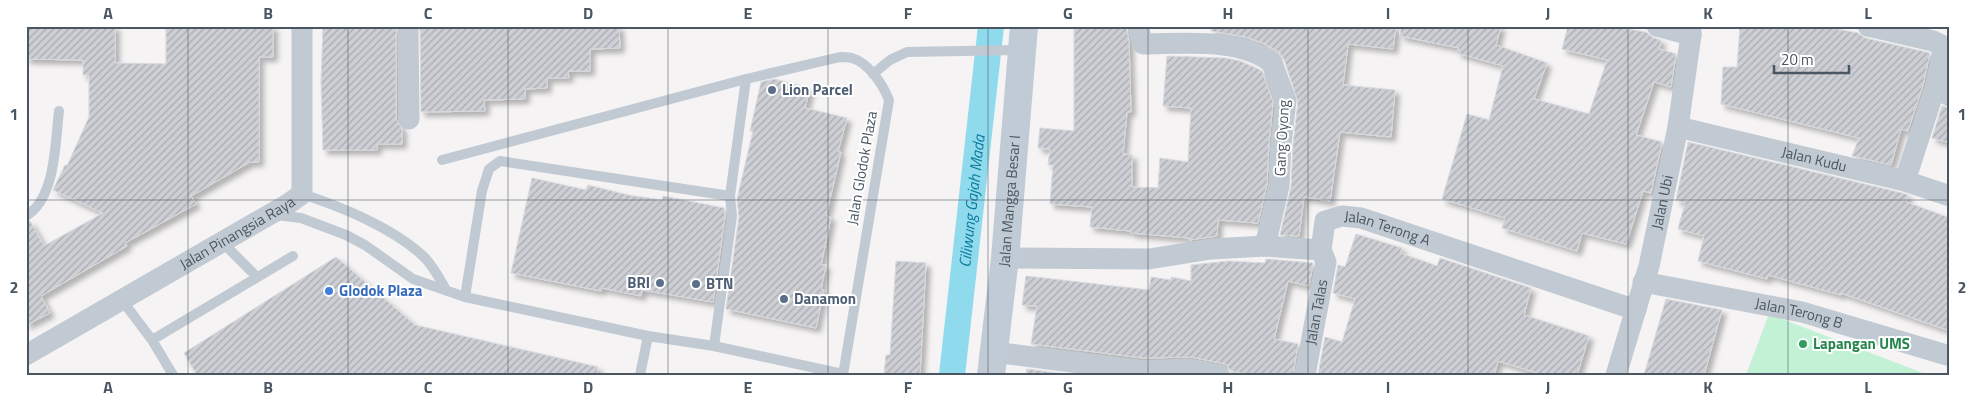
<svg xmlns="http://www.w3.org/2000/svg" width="1976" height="401" font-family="'Titillium Web',sans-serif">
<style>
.pitch{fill:#c3f1d5}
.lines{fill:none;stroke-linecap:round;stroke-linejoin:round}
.canal{stroke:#90daee;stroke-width:26}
.building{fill:url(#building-hatch);stroke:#d7d9de;filter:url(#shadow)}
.lane{stroke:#c1cad2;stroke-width:10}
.street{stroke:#c1cad2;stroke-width:21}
.secondary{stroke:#c1cbd6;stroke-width:28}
.grid{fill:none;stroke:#4a5661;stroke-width:1;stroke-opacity:0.55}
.service-dot{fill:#5c6f8a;stroke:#fff;stroke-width:2}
.shop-dot{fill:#3f7fe0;stroke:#fff;stroke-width:2}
.leisure-dot{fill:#2e9e5b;stroke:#fff;stroke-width:2}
.labels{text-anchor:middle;stroke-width:4;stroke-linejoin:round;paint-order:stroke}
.service-label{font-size:15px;font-weight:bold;fill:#4e5e75;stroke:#fff;text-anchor:start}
.street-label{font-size:15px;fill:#4a5661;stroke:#fff}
.shop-label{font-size:15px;font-weight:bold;fill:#366cbe;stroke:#fff;text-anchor:start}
.leisure-label{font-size:15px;font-weight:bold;fill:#27864d;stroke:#fff;text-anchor:start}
.water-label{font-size:16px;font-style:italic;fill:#0c7c9b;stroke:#fff}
.neatline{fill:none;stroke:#4a5661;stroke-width:2}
.grid-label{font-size:16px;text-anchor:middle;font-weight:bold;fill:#4a5661}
</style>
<defs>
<pattern id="building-hatch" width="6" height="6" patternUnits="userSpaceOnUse" patternTransform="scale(1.25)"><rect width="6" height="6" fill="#cdcfd5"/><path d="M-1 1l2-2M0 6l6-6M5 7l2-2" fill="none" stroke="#a8abb0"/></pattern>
<filter id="shadow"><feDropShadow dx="4.5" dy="4.5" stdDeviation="2.5" flood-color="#0004"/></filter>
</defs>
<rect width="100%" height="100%" fill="#f5f3f3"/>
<!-- pitch -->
<path class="pitch" d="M1769 314 1928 375H1746Z"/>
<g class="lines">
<!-- canal -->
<path class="canal" id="s1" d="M952 375 991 26"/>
</g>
<!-- building -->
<path class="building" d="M26 26H115V63L166 64V26H273V57H259V162H250L191 196 196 204 125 243 127 246 41 296 50 313 26 325V223L30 221 44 246 103 213 53 190 65 165 67 166 89 117V75H83V60L26 59Z
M323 26H396V119L402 129V144H377V150H323L321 82Z
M420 26H619L620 48 590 49V71H568L569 78H547V88L525 89V99L484 100 485 111 421 112Z
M1074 26H1126L1129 41 1131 112H1127L1123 154 1132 155V187L1158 188 1160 158 1188 162 1191 108 1163 106 1167 56 1225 58 1240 61 1262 71 1273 102 1269 142 1267 184 1258 223 1218 220 1217 236 1189 240V238L1131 233V231L1090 227 1092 207 1050 204 1053 165H1048L1050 149 1038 148 1040 128 1074 131Z
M1211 26H1396L1393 49 1348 44 1343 85 1395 90 1391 137 1340 132 1330 201 1304 197 1299 236 1280 235 1291 187 1293 144 1298 102 1284 59 1279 52 1263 43 1246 37 1211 31Z
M1401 26H1501L1496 45 1547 63 1534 99 1589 114 1607 60 1562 49 1568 26H1607L1646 32 1653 38 1661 40 1659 49 1676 54 1671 87 1654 82 1636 135 1662 142 1651 193 1643 191 1626 244 1582 233 1577 251 1502 228 1505 218 1442 199 1467 114 1489 120 1503 66 1457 53 1459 48 1400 36Z
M1740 26H1821L1858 33 1865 38 1930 53 1923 85 1908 131 1901 129 1891 165 1852 156 1859 138 1721 104 1723 67H1737Z
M774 79 810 88 805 108 847 118 838 152H841L826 216 831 217 821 265H826L821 289 824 290 816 328 726 309 739 217 737 199 753 131H750L761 82Z
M1942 106 1950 108V143L1932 138Z
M1688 142 1902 193 1908 195 1906 202 1950 218V331L1841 293V295L1768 275 1767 279 1698 261 1704 236 1678 229 1685 203 1676 200Z
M532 178 586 190 588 185 628 195 662 200 663 196 724 208 725 216 713 302 642 290 641 296 602 288 601 291 511 273Z
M1356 234 1402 248 1400 253 1437 266 1440 258 1531 288 1524 315 1589 336 1577 375H1544L1498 361 1494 375H1318L1325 337 1342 342 1355 299 1333 293 1338 265 1345 267Z
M336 257 415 325 598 367 597 375H197L184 353Z
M1266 259 1313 263 1309 286 1288 281 1274 339 1298 344 1293 375H1248L1230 370 1227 365 1221 363 1191 357 1144 358 1031 344 1037 306 1022 305 1026 276 1149 290 1151 277 1171 280V277L1191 281V265L1228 261 1265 263Z
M896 261 926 263 920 375H884L886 355H890Z
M1666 299 1722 310 1704 375H1644Z
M1027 369 1074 375H1026Z"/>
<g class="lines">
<!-- lane -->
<path class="lane" d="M873 74 890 60 907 52 1021 50
M442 160 746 79 840 57C844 57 848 57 852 58 869 63 883 85 889 100L843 375
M302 194C340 206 393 228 423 256 433 265 440 280 447 291
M276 215 301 218 346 235 365 245 413 279 465 297 648 336 714 346 843 374
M26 216C56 198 55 143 59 111
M222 242 257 277
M465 297 482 191 489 169 500 161 730 196
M121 299 152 340 173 375
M152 340 293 256
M714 346 732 216 730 196 746 79
M640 375 648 336"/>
<!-- street -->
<g class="street">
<path d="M408 26 409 119"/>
<path d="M1138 26 1143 44C1182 44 1240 37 1272 63L1286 101 1281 143 1279 186 1265 246"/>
<path d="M1657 26 1691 35"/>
<path d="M1868 26 1933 41 1941 45 1943 51 1935 88"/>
<path id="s2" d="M1678 127 1905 181 1950 196"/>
<path d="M1905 181 1935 88 1950 96"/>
<path id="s3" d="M1005 258 1149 259 1211 249 1265 246 1321 250 1325 221 1342 216 1361 218 1636 310"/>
<path id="s4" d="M1643 282 1802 312 1950 356"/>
<path d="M994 352 1143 371 1189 369 1219 375"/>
<path id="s5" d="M26 355 288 204 302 194V26"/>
<path id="s6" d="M1305 375 1326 262 1321 250"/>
<path id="s7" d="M1616 375 1649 266 1678 127 1691 35V26"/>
</g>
<!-- secondary -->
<path class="secondary" id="s8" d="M991 375 1005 258 1024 26"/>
</g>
<!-- grid -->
<path class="grid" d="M188 26V375M348 26V375M508 26V375M668 26V375M828 26V375M988 26V375M1148 26V375M1308 26V375M1468 26V375M1628 26V375M1788 26V375M26 200H1950"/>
<!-- markers -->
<g class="service-dot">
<circle cx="772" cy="90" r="5"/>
<circle cx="660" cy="283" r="5"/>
<circle cx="696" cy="284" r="5"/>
<circle cx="784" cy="299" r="5"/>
</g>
<circle class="shop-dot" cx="329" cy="291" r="5"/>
<circle class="leisure-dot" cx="1803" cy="344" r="5"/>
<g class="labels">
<!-- service labels -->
<g class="service-label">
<text x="782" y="95">Lion Parcel</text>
<text x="650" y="288" text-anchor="end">BRI</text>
<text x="706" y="289">BTN</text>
<text x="794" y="304">Danamon</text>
</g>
<!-- street labels -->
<g class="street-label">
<text transform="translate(1282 138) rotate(-87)" y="5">Gang Oyong</text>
<text dy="5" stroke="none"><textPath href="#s2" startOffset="140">Jalan Kudu</textPath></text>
<text transform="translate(862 168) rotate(-80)" y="5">Jalan Glodok Plaza</text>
<text dy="5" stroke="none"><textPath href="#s8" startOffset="175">Jalan Mangga Besar I</textPath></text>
<text dy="5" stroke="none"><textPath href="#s7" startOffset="179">Jalan Ubi</textPath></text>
<text dy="5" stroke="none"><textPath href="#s3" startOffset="411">Jalan Terong A</textPath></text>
<text dy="5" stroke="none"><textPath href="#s5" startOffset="244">Jalan Pinangsia Raya</textPath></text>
<text dy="5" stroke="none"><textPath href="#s6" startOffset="64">Jalan Talas</textPath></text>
<text dy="5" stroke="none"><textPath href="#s4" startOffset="159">Jalan Terong B</textPath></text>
</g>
<!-- shop labels -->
<g class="shop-label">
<text x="339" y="296">Glodok Plaza</text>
</g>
<!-- leisure labels -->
<g class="leisure-label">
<text x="1813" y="349">Lapangan UMS</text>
</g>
<!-- water labels -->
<g class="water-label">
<text dy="6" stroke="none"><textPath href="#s1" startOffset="175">Ciliwung Gajah Mada</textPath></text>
</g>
</g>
<!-- border -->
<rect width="1976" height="401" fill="none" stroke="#ffffff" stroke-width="55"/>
<!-- scale -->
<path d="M1774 65v8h75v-8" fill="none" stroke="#4a5661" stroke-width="2.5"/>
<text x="1781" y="65" font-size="15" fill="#4a5661" stroke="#ffffff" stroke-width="4" paint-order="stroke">20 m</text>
<rect x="28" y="28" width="1920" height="346" class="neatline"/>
<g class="grid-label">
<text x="108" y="19">A</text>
<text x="268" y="19">B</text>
<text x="428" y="19">C</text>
<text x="588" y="19">D</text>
<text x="748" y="19">E</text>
<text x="908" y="19">F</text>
<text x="1068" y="19">G</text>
<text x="1228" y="19">H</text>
<text x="1388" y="19">I</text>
<text x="1548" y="19">J</text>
<text x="1708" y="19">K</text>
<text x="1868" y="19">L</text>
<text x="14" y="120">1</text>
<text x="1962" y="120">1</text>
<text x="14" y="293">2</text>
<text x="1962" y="293">2</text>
<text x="108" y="393">A</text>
<text x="268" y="393">B</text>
<text x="428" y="393">C</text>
<text x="588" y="393">D</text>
<text x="748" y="393">E</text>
<text x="908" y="393">F</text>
<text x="1068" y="393">G</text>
<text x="1228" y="393">H</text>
<text x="1388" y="393">I</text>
<text x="1548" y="393">J</text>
<text x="1708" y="393">K</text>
<text x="1868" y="393">L</text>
</g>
</svg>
